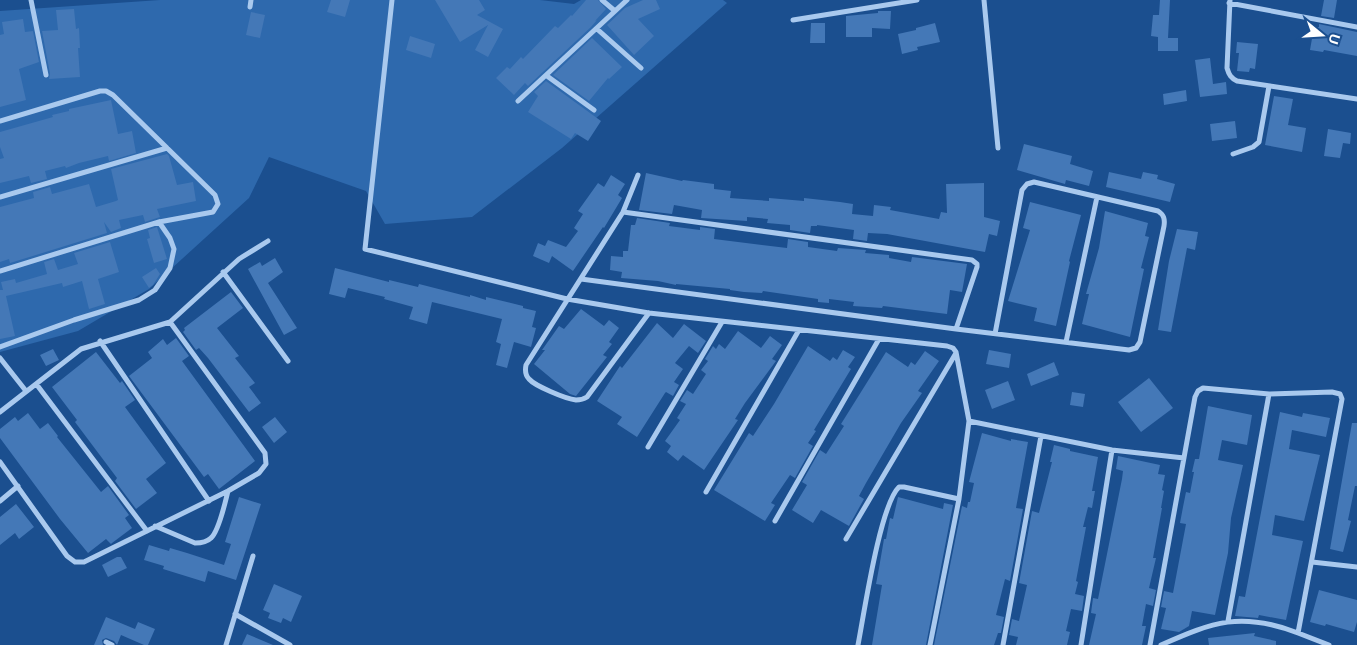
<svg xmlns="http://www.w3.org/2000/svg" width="1357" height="645" font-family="Helvetica,sans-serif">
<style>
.green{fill:#2e69ad}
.building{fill:#4478b7}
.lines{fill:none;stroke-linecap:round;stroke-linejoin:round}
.minor{stroke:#a9c9ee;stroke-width:5}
</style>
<rect width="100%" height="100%" fill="#1b4f8f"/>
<!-- green -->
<path class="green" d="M160 0H540L574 4 581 0H723L727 3 562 148 472 217 385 224 366 191 269 157 249 198 149 289 78 331 0 352V11Z"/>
<!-- building -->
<path class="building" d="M331 0H350L345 17 327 12Z
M435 0H479L485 10 477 15 503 29 488 57 475 50 488 25 460 42Z
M586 0H598L606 9 595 21 597 20 591 27 528 86 525 83 514 95 496 78 507 67 510 69 521 57 523 59 555 26 558 28 571 15 572 16Z
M643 0H656L660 9 638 19 654 36 634 55 607 25 625 8Z
M1160 0H1170L1168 38H1178V51H1158V37L1151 36 1153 15H1159Z
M1324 0H1337L1334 18 1321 16Z
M74 9 76 29 79 28 80 48H78L80 77 49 79 50 74 42 31 58 30 56 10Z
M878 11H891L890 29 872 28V37H846V16L878 13Z
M251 12 265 15 260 38 246 35Z
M23 19 25 32 33 31 39 62 19 69 26 100 0 107V35L4 34 2 22Z
M811 23H825V43H810Z
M935 23 940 42 917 47 918 50 902 54 898 34 916 30V28Z
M1319 24 1357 32V56L1324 50 1323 52 1310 50 1314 27H1319Z
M410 36 435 44 431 58 406 50Z
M592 38 622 67 609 79 608 78 589 101 553 75Z
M1237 42 1258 44 1255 69 1250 68 1249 72 1237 71 1239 53H1236Z
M1210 58 1213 84 1226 82 1227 94 1200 97 1195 60Z
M546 81 601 121 588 141 575 133 571 139 528 112 538 96 534 92Z
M1186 90 1187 101 1164 105 1163 94Z
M1274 96 1293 99 1288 125 1306 128 1302 152 1265 145Z
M111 100 118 134 132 131 136 153 109 161 108 156 79 163 66 168 65 166 45 171 47 179 31 183 29 176 0 183V159L4 158 0 147V132L53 117 52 115 69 111V109Z
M1235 121 1237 138 1212 141 1210 124Z
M1328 129 1351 133 1350 144 1343 143 1340 158 1324 156Z
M1024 144 1072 156 1070 164 1093 171 1089 186 1066 180 1065 184 1017 170Z
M167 154 169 156 177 185 193 182 196 201 157 209 160 217 145 222 143 215 119 220 121 228 111 232 104 222 107 233 10 263 9 259 0 262V207L34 198 33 192 50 187 52 194 89 184 96 207 116 201 118 200 111 169Z
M1109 172 1141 179 1143 172 1158 175 1157 179 1175 184 1170 202 1106 187Z
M646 173 682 181 683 180 714 184V189L731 191 730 198 769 201V198L804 201V198L840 202 853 204 852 214 873 216 874 205 891 207 890 210 939 219 941 212 947 213 946 184 984 183V217L1000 221 997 236 989 234 985 252 887 234 868 233 867 241 853 239 854 230 817 225V226H811L810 233 790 230V225L767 223 768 219 747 217V221L701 218 702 210 674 205 672 214 639 210Z
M611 175 625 184 618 195 622 198 604 228 603 227 573 271 552 256 549 263 533 256 538 243 545 246 548 240 566 247 578 231 574 228 583 214 578 211 598 183 604 187Z
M1030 202 1081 215 1069 261 1070 262 1056 326 1034 321 1037 308 1008 301 1030 230 1023 228Z
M1105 211 1148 223 1145 236 1149 237 1141 268 1144 269 1130 337 1082 324 1089 294H1086L1099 248Z
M637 218 670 223 669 226 700 230V227L715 229 714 239 787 248 788 239 808 242V247L837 251 838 248 866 250 865 253 889 255V258L911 262 912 257 967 264 962 292 950 290 947 314 883 306 882 308 853 306 854 302 829 299V303L818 302V299L763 291 762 293 744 292 730 290V289L676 284V285L658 281 621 278 622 272 610 270 611 256 623 257V251H628L631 225H635Z
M157 227 167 259 154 263 147 239 150 238 148 230Z
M1177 229 1198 232 1195 250 1187 248 1171 332 1158 330 1169 261Z
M110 242 119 272 98 279 105 304 89 309 82 281 63 287 62 283 6 296 15 336 0 339V290H3L1 282 15 279 16 283 47 274 44 262 54 259 58 270 78 264 74 253Z
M275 258 283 272 268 283 297 328 284 335 248 269 260 262 262 266Z
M156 268 160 274 153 285 149 288 142 277Z
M335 268 389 282V280L418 287 419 284 470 297V295L486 300V297L523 306V308L536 311 532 327 536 328 531 347 514 342 507 368 496 365 501 344 496 342 502 319 432 302 427 324 409 319 413 307 384 299 385 297 348 288 345 298 329 294Z
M231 292 243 308 217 328 239 356 235 358 255 383 249 387 261 403 249 412 208 358 199 348 196 350 183 332 185 330 184 328Z
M581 309 604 326 609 320 619 328 609 342 612 344 603 355 607 357 576 396 570 394 534 364 545 350H542L559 326 564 329Z
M657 323 673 338 684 324 706 341 698 353 689 346 675 363 683 369 674 382 679 385 673 396 666 392 665 393 637 437 617 424 622 417 597 401 620 366 622 368Z
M738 331 761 348 770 336 782 345 772 359 776 361 745 403 735 419 738 420 704 470 683 455 678 461 667 452 671 446 665 441 680 420 677 418 686 404 680 401 687 390 693 394 706 374 701 370 708 361 705 359 713 346 716 349 719 344 725 349Z
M176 338 189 356 182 361 255 461 219 489 208 474 204 477 129 376 152 358 148 352 163 339 167 345Z
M808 346 830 361 833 357 837 360 843 350 855 357 848 367 851 369 814 430 816 431 808 443 813 446 795 478 790 475 771 503 775 505 765 521 714 490 749 433 753 436 774 404Z
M53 349 59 360 46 366 40 355Z
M989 350 1011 354 1009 368 986 364Z
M925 351 939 361 918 391 922 393 901 423 866 483 859 496 864 499 849 526 821 510 813 523 792 510 807 485 802 482 820 450 826 454 844 426 841 424 886 352 908 367 911 362 915 365Z
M96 352 120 383 122 381 135 400 125 407 166 463 146 479 157 493 136 509 115 481 117 478 75 422 77 420 52 387Z
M1054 362 1059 375 1031 386 1027 374Z
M1149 378 1173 408 1141 432 1118 402Z
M1008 381 1015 400 992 409 985 390Z
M1072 392 1085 394 1083 407 1070 405Z
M1208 406 1252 415 1247 445 1222 440 1218 460 1243 465 1231 518 1228 553 1215 615 1192 611 1189 626 1179 632 1161 629 1166 608 1161 607 1164 591 1173 593 1186 524 1180 523 1183 507 1186 492 1190 493 1194 472H1192L1195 459H1199Z
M1280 412 1302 417 1303 413 1330 418 1326 437 1292 430 1289 449 1320 455 1304 521 1275 515 1272 535 1303 541 1286 620 1259 615 1258 618 1235 616 1239 596 1245 597Z
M28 413 40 429 48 423 58 436 57 437 101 492 108 486 129 515 125 518 132 528 112 543 111 544 106 539 88 553 60 519 0 438V429L15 417 18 421Z
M275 417 287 432 274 443 262 427Z
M1352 423H1357V486H1355L1348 520 1351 521 1343 552 1330 549Z
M982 433 1011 441V439L1028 442 1016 508 1023 509 1010 581 1005 579 996 615 1004 617 1001 633H998L994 645H934L962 506 967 508 968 502H970L974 483 969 482Z
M1054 445 1070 449V451L1098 457 1092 491H1095L1092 508 1088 507 1083 527H1086L1076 581 1078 582 1075 594 1084 596 1082 611 1071 609 1066 631 1070 632 1067 645H1016L1018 637 1009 635 1012 619 1019 621 1027 585 1019 583 1032 511 1039 513 1052 462H1050Z
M1118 456 1160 465 1158 474 1165 475 1162 490 1164 491 1161 508H1162L1153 558H1156L1149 588 1156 590 1153 606 1146 604 1142 626H1146L1142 645H1089L1096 614 1091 613 1093 598 1098 599 1122 479 1123 471 1116 469Z
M239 497 261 504 236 580 208 571 205 582 163 569 164 566 144 560 149 545 169 551 170 548 187 553 224 565 231 544 225 542Z
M898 497 943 509 944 503 953 505 926 645H872L882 585 876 584 879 568 884 539H886L890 518 893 519Z
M16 504 34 527 19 539 15 533 0 545V517Z
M117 557H121L127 568 108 577 102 565Z
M274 584 302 596 291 622 283 618 281 623 268 618 270 613 263 610Z
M1319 590 1357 600V622L1354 632 1326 624 1325 626 1310 622Z
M106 617 135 629 138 622 155 629 148 645H144L121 635 117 645 114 641 106 638 102 640 103 645H94Z
M1255 633 1254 636 1276 641V645H1209L1208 638Z
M247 634 273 645H242Z"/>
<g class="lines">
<!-- minor -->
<path class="minor" d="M31 0 46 75
M392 0 365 249 567 299 649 313 947 346 953 348 956 352 969 421 959 499 930 645
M602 0 615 11
M984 0 998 148
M1230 0 1227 68C1229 75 1231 78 1237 81L1357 99
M1229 3 1357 27
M250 7 251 0
M793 20 917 0
M597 29 641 68
M547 76 594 110
M518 101 627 0
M0 121 100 91H106L113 95 215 195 218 204 213 212 159 222 0 271
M1233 154 1253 147 1259 142 1269 86
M638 175 623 212 526 365C525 370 525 375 529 379 535 386 566 399 576 400 580 400 584 399 587 397L649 313
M0 197 167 148
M223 272 288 361
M581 279 956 329 977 267V264L972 260 623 212
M956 329 1129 350 1136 348 1140 342 1164 226C1165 219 1164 215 1158 211L1034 182 1027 184 1022 190 995 334
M100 341 209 501
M1066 342 1097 197
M0 347 74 320 139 300 155 290 170 268 174 249 170 238 159 222
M0 358 26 391
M37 385 147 531
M0 412 81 349 170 322 239 259 268 241
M969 421 1112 450 1184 458
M648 447 722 322
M0 462 67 556 75 562H84L228 491 259 473 266 464 265 453 170 322
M706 492 799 330
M0 501 18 486
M775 521 879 339
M155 526 195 543C200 543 207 542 211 538 219 531 225 503 228 491
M846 539 956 353
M1312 562 1357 567
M235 614 290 645
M1228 621 1269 394
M1298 633 1329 645
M106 642 112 645
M226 645 253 556
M858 645C864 614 880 505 899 487H904L959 499
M1003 645 1041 436
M1081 645 1112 450
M1150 645 1195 397 1198 391 1203 388 1269 394 1332 392 1340 394 1342 399 1298 633C1241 611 1213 622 1161 645"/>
</g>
<!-- north arrow -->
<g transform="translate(1322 35) rotate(108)" stroke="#1b4f8f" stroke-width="4" paint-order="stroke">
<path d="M0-4L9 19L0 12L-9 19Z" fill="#ffffff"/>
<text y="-8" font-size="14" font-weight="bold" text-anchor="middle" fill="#ffffff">U</text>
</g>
</svg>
